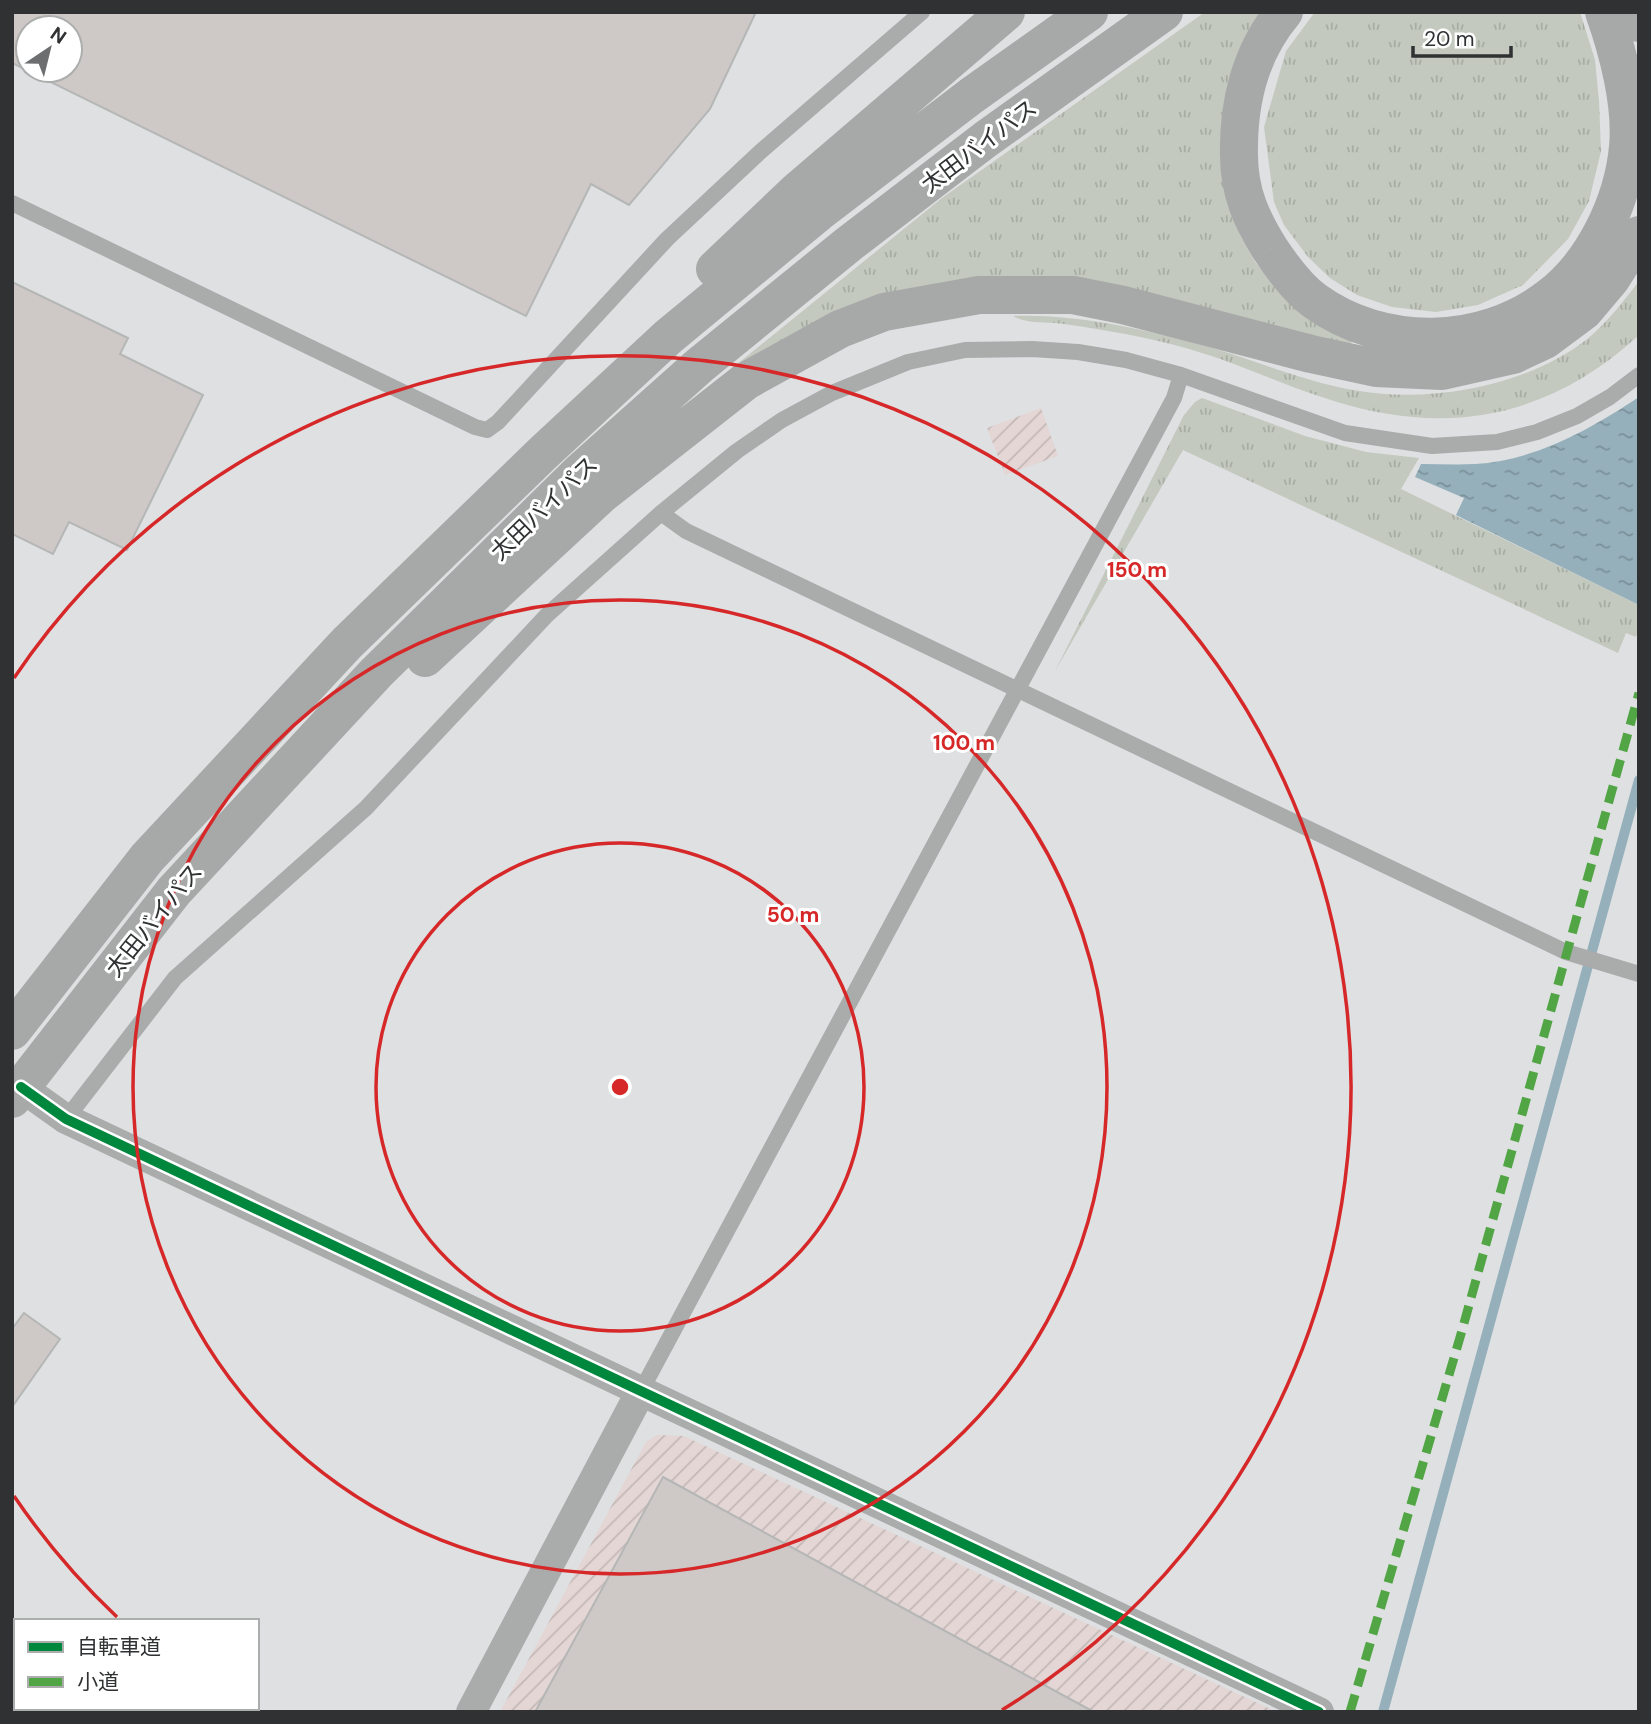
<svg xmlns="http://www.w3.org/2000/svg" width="1651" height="1724" font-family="'DM Sans','Noto Sans JP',sans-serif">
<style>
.industrial{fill:url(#industrial-furrows)}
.grass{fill:url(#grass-tufts)}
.water{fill:url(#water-ripples)}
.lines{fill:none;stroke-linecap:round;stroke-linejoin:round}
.stream{stroke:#95b0bb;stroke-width:10}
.building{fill:#cec9c6;stroke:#b5b6b6;stroke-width:2;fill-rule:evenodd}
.lane{stroke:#aaabab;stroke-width:16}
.street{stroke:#aaabab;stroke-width:30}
.highway{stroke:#a7a9a9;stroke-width:38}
.quiet{stroke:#52a544;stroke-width:9;stroke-dasharray:18 9;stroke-linecap:butt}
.cycleway-casing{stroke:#fff;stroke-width:15}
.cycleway{stroke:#00873e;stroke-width:10}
.ring{fill:none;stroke:#d62828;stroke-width:3.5}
.labels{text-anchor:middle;stroke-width:6;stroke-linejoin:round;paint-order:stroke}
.street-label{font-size:23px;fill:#2f3132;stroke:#fff}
.centre{fill:#d62828;stroke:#fff;stroke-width:3.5}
.ring-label{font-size:21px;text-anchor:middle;font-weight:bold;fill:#d62828;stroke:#fff;stroke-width:6;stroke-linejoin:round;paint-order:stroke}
</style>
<defs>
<pattern id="industrial-furrows" width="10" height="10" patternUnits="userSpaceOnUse" patternTransform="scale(1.75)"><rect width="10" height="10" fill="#e4d6d5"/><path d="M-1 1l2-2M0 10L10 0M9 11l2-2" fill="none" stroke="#c4b8b7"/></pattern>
<pattern id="grass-tufts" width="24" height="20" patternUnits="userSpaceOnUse" patternTransform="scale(1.75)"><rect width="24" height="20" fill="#c3c9be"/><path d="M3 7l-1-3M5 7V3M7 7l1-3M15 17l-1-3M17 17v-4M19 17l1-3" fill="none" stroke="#a8ada4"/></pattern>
<pattern id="water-ripples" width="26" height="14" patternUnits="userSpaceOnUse" patternTransform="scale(1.75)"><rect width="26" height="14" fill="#95b0bb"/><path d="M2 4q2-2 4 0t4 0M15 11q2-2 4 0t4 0" fill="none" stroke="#7a9099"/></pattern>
</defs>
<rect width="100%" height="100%" fill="#dee0e2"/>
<!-- industrial -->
<path class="industrial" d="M1041 408 1058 456 1005 475 987 428Z
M657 1435 684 1436 1277 1712H500L646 1442Z"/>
<!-- grass -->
<path class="grass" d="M1205 12H1264L1227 199 1241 237 1255 262 1269 279 1352 340 1350 349 1006 277 715 382 942 198Z
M1315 12H1580L1595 60 1599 101 1601 151 1589 201 1568 239 1523 285 1478 305 1436 312 1392 307 1357 295 1330 278 1308 257 1284 225 1274 202 1264 127 1286 51Z
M1639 281V335C1550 417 1449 437 1334 401 1285 386 1238 363 1189 349 1149 337 1105 330 1064 324 1046 321 1029 325 1013 316 1071 314 1134 327 1191 342 1246 356 1297 380 1353 390 1428 404 1525 387 1586 340 1606 324 1623 302 1639 281Z
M1202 398 1305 436 1366 452 1419 458 1401 489 1639 605V627L1636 637 1626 633 1618 653 1183 450 1055 671 1184 415 1195 402Z"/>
<!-- water -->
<path class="water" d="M1639 397V605L1456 515 1464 498 1415 477 1421 464C1439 464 1457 465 1475 464 1534 461 1591 429 1639 397Z"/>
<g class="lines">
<!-- stream -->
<path class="stream" d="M1383 1712 1639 780"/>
</g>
<!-- building -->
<path class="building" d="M12 12H756L710 109 629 205 591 184 526 316 12 63ZM28 28H70V70H28Z
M12 282 128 338 120 354 203 395 127 550 69 522 53 554 12 534Z
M24 1313 60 1339 12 1407V1329Z
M663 1477 1002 1662 1094 1712H535Z"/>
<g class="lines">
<!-- lane -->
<path class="lane" d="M12 203 475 427 487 430 498 422 667 239 760 152 922 12
M661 513 686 531 1566 952 1639 974
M66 1119 175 978 366 808 547 615 661 513 737 451 782 420 832 393 908 362 965 350 1032 349 1078 352 1126 360 1181 375 1345 433 1432 446 1497 442 1537 432 1577 416 1610 397 1639 375
M641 1391 1174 398 1181 375"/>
<!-- street -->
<path class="street" d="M21 1087 66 1119 1319 1712
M471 1712 641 1391"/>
<!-- highway -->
<path class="highway" d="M1284 12C1250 52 1238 104 1239 155 1239 191 1251 219 1270 249 1282 267 1297 288 1315 301 1383 350 1482 348 1548 298 1593 265 1623 202 1628 147 1632 105 1618 51 1604 12
M1634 12 1639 23
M715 269 796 192 1006 12
M425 658 602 494 746 381 840 329 884 312 979 295H1073L1123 305 1311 354 1376 368 1442 371 1513 355 1545 340 1584 311 1611 279 1639 235
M12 1031 147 858 347 643 543 453 668 337 818 213 971 96 1089 12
M12 1099 174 891 376 673 579 473 700 365 850 243 986 139 1164 12"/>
<!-- quiet -->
<path class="quiet" d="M1350 1712 1461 1334 1639 693"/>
<!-- cycleway casing -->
<g class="cycleway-casing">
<path id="cycleway" d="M21 1087 66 1119 1319 1712"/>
</g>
<!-- cycleway -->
<use href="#cycleway" class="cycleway"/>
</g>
<!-- distance rings -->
<g class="ring">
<circle cx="620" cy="1087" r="244"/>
<circle cx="620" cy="1087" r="487"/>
<path d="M117 1617A731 731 0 0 1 14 1496M14 678A731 731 0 1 1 1002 1710"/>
</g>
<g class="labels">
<!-- street labels -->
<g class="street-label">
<text transform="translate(979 146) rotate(-37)" y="8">太田バイパス</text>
<text transform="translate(544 508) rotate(-44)" y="8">太田バイパス</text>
<text transform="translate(154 920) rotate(-51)" y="8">太田バイパス</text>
</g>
</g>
<circle cx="620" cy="1087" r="10" class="centre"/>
<g class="ring-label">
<text x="1137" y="577">150 m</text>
<text x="964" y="750">100 m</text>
<text x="793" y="922">50 m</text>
</g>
<!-- border -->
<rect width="1651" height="1724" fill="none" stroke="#2f3132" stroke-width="28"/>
<!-- legend -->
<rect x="14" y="1619" width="245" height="91" fill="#ffffff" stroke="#acadad" stroke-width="2"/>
<rect x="28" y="1642" width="35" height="10" fill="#00873e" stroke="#acadad" stroke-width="2"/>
<text x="77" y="1654" font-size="21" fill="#2f3132">自転車道</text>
<rect x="28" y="1677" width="35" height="10" fill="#52a544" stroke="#acadad" stroke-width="2"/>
<text x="77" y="1689" font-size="21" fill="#2f3132">小道</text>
<!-- north arrow -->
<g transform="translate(49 49) rotate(35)"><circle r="33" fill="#ffffff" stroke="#acadad" stroke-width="2"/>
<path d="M0-5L12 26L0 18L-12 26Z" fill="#6c6e70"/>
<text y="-10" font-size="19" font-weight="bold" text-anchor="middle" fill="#2f3132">N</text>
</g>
<!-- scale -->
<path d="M1413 46v10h98v-10" fill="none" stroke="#2f3132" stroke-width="3.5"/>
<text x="1424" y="46" font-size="21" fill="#2f3132" stroke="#ffffff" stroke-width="5" paint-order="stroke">20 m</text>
</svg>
